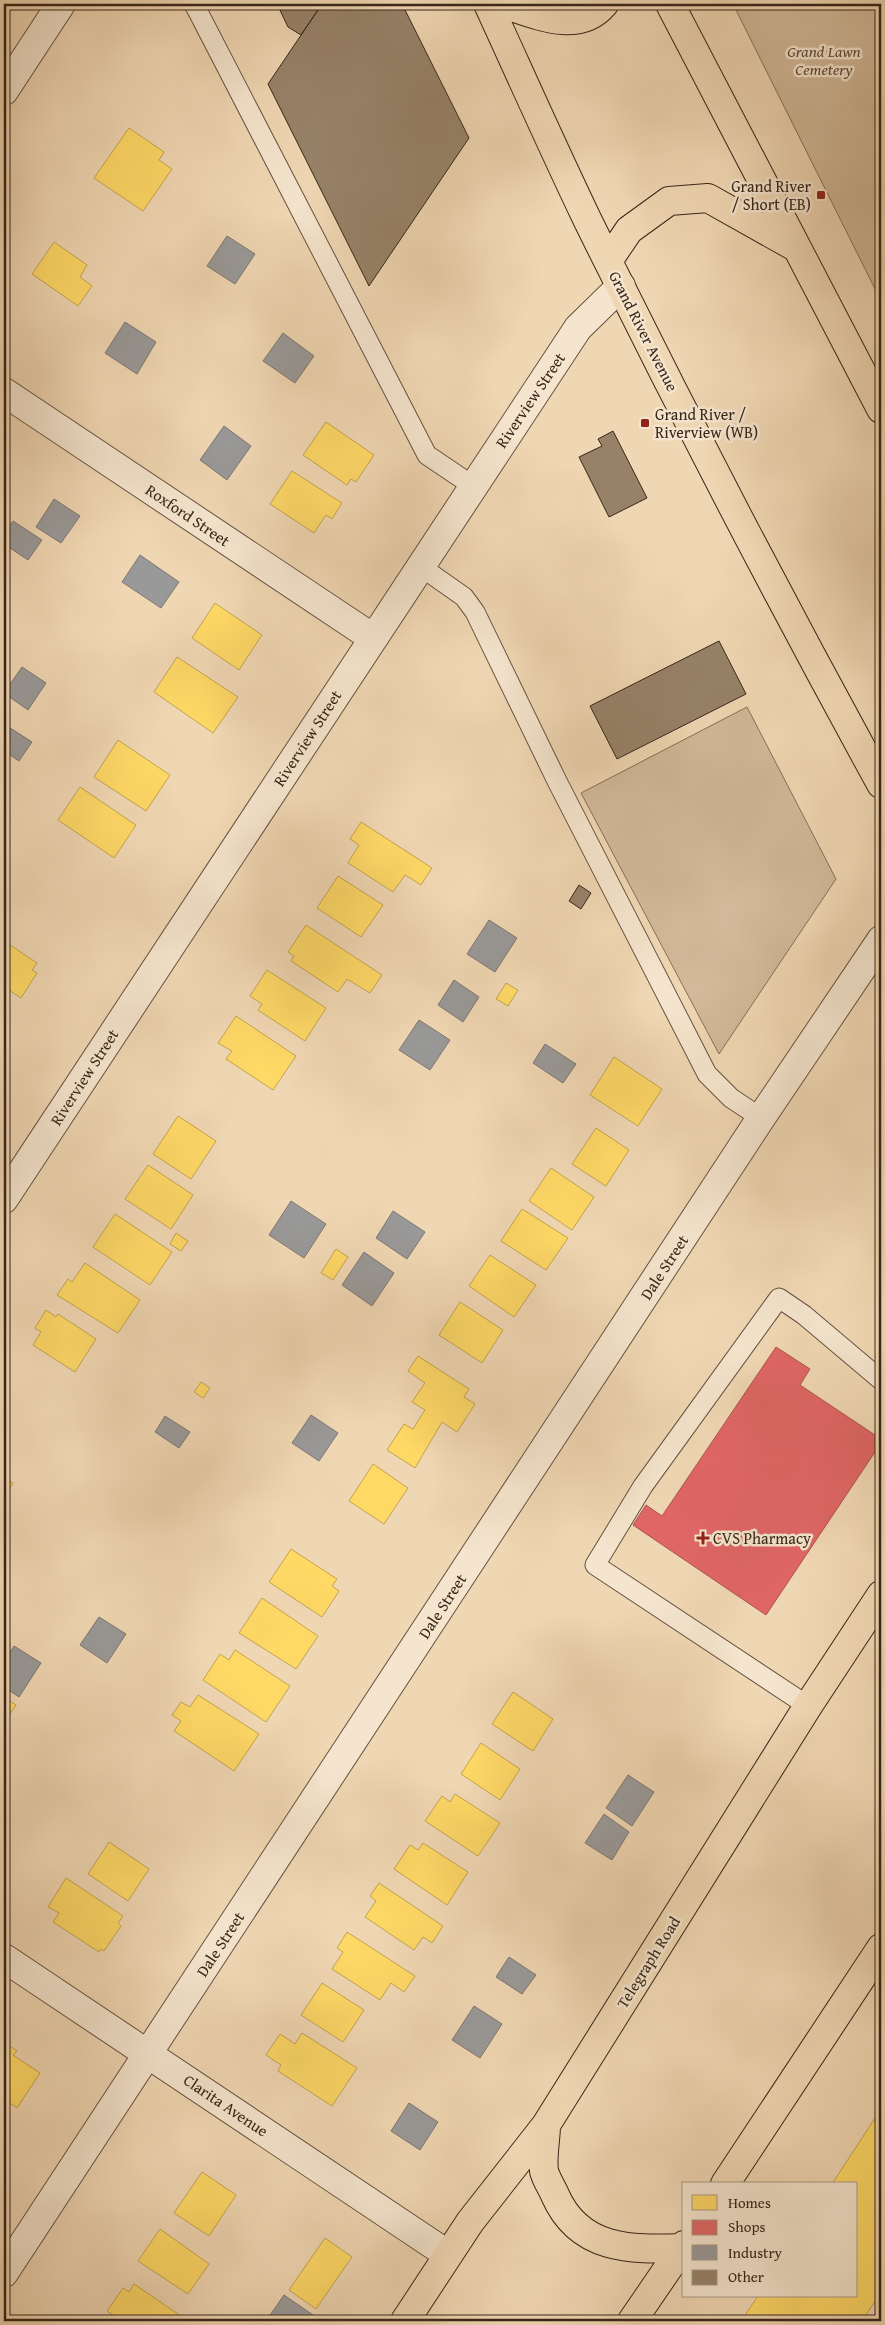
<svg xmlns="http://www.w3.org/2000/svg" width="885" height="2325" font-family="'Gentium Book Plus',serif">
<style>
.green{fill:#d1b999;stroke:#847059}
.homes{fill:#ffd966;stroke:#c3a34f}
.shops{fill:#e06666;stroke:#ad534f}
.industry{fill:#999;stroke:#7c7673}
.building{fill:#978269;stroke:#372619}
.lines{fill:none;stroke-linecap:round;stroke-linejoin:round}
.lane-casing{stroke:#655240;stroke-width:21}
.street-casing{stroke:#655240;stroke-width:30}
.primary-casing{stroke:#372619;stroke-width:30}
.lane{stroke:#f5e5ce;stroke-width:19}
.street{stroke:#f5e5ce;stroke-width:28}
.primary{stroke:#f0d7b3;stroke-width:28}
.poi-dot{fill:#8f2418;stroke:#f5e5ce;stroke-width:2}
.labels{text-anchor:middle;stroke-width:5;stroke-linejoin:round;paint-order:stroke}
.park-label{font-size:16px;font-style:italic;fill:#5e4b39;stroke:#f5e5ce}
.poi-label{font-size:16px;fill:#372619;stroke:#f5e5ce;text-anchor:start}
.street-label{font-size:16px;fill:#372619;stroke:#f5e5ce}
</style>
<rect width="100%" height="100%" fill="#f0d7b3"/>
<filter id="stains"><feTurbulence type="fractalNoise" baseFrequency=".004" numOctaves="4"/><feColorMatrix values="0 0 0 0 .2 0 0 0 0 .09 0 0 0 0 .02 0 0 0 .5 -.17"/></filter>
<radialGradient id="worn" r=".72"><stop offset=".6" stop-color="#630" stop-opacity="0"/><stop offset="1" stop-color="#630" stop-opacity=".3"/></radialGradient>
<!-- green -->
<path class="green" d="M733 4H881V301Z
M747 707 836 879 719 1054 581 793Z"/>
<!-- homes -->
<path class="homes" d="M129 128 164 152 159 160 172 169 143 211 94 178Z
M54 242 87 265 80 277 92 286 78 306 32 274Z
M326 422 374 455 356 482 351 479 347 485 303 455Z
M292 471 342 503 332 519 326 515 314 533 270 504Z
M215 603 262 635 239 670 192 638Z
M177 657 238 697 213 733 154 692Z
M118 740 170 775 146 811 94 777Z
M80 787 136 825 114 858 58 820Z
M361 822 432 868 421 885 405 875 393 892 348 863 359 845 350 839Z
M338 876 383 905 361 937 317 908Z
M306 925 382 975 370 993 347 979 338 992 291 961 294 956 288 952Z
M4 941 37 963 32 970 37 973 21 998 4 987Z
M267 970 326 1008 305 1041 258 1010 262 1004 250 996Z
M506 983 518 990 508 1006 496 999Z
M236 1016 296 1056 273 1090 226 1059 232 1051 218 1043Z
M614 1057 662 1089 638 1126 590 1095Z
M178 1116 216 1141 191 1179 153 1154Z
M596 1128 629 1150 606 1186 572 1164Z
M148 1165 193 1195 171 1229 125 1199Z
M551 1168 594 1197 572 1230 529 1201Z
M522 1209 568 1238 546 1270 501 1241Z
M115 1214 172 1252 150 1285 93 1247Z
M176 1233 188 1241 181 1251 170 1244Z
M336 1249 348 1257 333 1280 321 1273Z
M490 1255 536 1285 514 1317 469 1286Z
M85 1263 140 1300 118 1333 57 1295 68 1279 72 1282Z
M460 1302 503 1330 482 1363 439 1335Z
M46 1310 56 1317 58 1314 96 1339 75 1372 33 1345 41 1332 35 1328Z
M418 1356 469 1389 464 1397 475 1404 457 1432 442 1422 415 1468 387 1450 404 1424 413 1429 425 1410 412 1402 425 1383 408 1371Z
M201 1382 210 1388 203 1398 194 1392Z
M373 1464 408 1488 384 1524 349 1501Z
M4 1478 13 1483 4 1497Z
M291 1549 337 1579 332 1586 339 1591 322 1617 269 1582Z
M262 1598 318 1636 296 1669 239 1633Z
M235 1650 290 1686 266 1722 203 1680 220 1654 229 1660Z
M513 1692 553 1719 533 1751 492 1724Z
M198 1695 259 1734 234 1771 174 1731 181 1721 172 1715 181 1702 190 1707Z
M4 1697 16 1705 5 1721 4 1719Z
M481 1743 520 1769 500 1800 461 1774Z
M455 1794 500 1823 478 1856 425 1821 442 1796 450 1802Z
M109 1842 149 1869 128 1901 88 1874Z
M423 1843 468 1872 447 1905 394 1869 410 1845 418 1850Z
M66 1878 123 1916 118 1923 121 1926 104 1951 101 1949 99 1952 53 1922 59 1913 48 1907Z
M379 1883 443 1926 432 1943 423 1937 414 1950 365 1917 376 1901 370 1896Z
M347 1932 415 1976 404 1992 391 1983 380 2000 332 1969 343 1952 337 1948Z
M322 1983 364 2010 343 2042 301 2015Z
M302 2033 357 2068 332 2106 278 2071 281 2065 266 2055 280 2034 295 2044Z
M4 2042 17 2051 13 2055 40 2073 17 2108 4 2099Z
M881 2109V2292L862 2321H741L758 2296H856V2184H832Z
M202 2172 236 2195 209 2236 174 2213Z
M160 2229 209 2264 188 2294 138 2261Z
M325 2238 352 2257 316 2309 289 2290Z
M134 2284 178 2314 174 2321H122L107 2311 123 2288 129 2292Z"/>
<!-- shops -->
<path class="shops" d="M776 1347 810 1369 800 1385 881 1439V1443L766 1615 633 1525 646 1505 662 1516Z"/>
<!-- industry -->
<path class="industry" d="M227 236 255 254 235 284 207 266Z
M125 322 156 342 137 374 105 353Z
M283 333 314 356 295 383 263 361Z
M224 426 251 446 227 480 200 460Z
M54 499 80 516 61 543 36 527Z
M13 521 42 540 28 560 4 544V535Z
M140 555 179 582 161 608 122 582Z
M22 667 46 683 28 710 4 693Z
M4 724 32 742 19 761 4 751Z
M489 920 517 938 495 972 467 954Z
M454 980 479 997 463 1022 438 1005Z
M419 1020 450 1040 430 1070 399 1050Z
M545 1044 576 1064 563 1083 533 1063Z
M291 1201 326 1224 304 1258 269 1235Z
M393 1211 425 1232 407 1259 376 1238Z
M364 1252 394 1273 372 1306 342 1285Z
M311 1415 338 1433 319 1461 292 1443Z
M165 1416 190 1432 179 1448 155 1432Z
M99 1617 126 1634 107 1663 80 1645Z
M14 1646 41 1663 19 1697 4 1687V1662Z
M628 1775 654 1792 632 1826 606 1808Z
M604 1814 629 1832 612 1860 585 1843Z
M509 1957 536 1975 522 1994 496 1977Z
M474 2006 502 2024 480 2058 452 2040Z
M409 2103 438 2122 420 2150 391 2131Z
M284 2295 316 2317 313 2321H266Z"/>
<!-- building -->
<path class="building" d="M277 4H322L301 35 288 27Z
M322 4H402L469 138 369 286 268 84Z
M613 431 647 498 609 517 579 457 602 446 598 439Z
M719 641 746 694 617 759 590 706Z
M579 885 591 893 581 909 569 901Z"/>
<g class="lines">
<!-- lane casing -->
<g class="lane-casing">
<path id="lane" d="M194 4 427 455 473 486
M420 566 464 597 475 612 557 781 707 1074 731 1098 761 1118
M808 1706 595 1565 643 1486 779 1298 804 1315 881 1380"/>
</g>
<!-- street casing -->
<g class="street-casing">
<path id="street" d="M4 91 61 4
M4 392 373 638
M4 1199 578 328 621 286
M4 1958 447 2254
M4 2273 761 1118 881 940"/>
</g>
<!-- primary casing -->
<g class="primary-casing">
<path id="primary" d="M488 4C521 76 553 148 587 219 681 410 779 598 881 784
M503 4C535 14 578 35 604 4
M670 4 881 409
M608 261 629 230 669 201 708 198 797 248
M546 2125C546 2139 542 2156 544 2171 546 2179 552 2188 555 2195 579 2250 630 2250 682 2248
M725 2184 881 1948
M405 2321 470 2222 546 2125 808 1706 881 1595
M632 2321 684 2245"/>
</g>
<!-- lane -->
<use href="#lane" class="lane"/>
<!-- street -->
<use href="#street" class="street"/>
<!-- primary -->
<use href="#primary" class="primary"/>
</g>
<!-- markers -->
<g class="poi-dot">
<rect x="816" y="190" width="10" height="10" rx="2.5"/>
<rect x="640" y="418" width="10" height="10" rx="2.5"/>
<path d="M700.5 1530.5h5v5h5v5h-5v5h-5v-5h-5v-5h5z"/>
</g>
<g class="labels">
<!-- park labels -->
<g class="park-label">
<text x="824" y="57">Grand Lawn<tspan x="824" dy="18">Cemetery</tspan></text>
</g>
<!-- poi labels -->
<g class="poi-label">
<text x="811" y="192" text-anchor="end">Grand River<tspan x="811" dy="18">/ Short (EB)</tspan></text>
<text x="655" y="420">Grand River /<tspan x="655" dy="18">Riverview (WB)</tspan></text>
<text x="713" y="1544">CVS Pharmacy</text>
</g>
<!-- street labels -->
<g class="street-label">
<text transform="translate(644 331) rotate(63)" y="6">Grand River Avenue</text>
<text transform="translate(530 400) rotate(-56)" y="6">Riverview Street</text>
<text transform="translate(188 515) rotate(34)" y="6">Roxford Street</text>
<text transform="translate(307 738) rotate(-57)" y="6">Riverview Street</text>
<text transform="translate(84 1077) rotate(-57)" y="6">Riverview Street</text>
<text transform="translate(664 1267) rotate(-57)" y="6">Dale Street</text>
<text transform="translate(442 1606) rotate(-57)" y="6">Dale Street</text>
<text transform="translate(220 1944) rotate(-57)" y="6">Dale Street</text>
<text transform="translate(648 1962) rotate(-58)" y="6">Telegraph Road</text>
<text transform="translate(226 2105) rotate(34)" y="6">Clarita Avenue</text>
</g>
</g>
<!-- margin -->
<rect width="885" height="2325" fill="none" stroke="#f0d7b3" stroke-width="20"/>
<rect x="5" y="5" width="875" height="2315" fill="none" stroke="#372619" stroke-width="2.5"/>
<rect x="10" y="10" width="865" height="2305" fill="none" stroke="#372619"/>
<!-- legend -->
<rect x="682" y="2182" width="175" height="115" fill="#f5e5ce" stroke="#a99986"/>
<rect x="692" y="2195" width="25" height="15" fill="#ffd966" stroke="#a99986"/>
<text x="728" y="2208" font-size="15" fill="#372619">Homes</text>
<rect x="692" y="2220" width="25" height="15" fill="#e06666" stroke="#a99986"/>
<text x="728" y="2232" font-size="15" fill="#372619">Shops</text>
<rect x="692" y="2245" width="25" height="15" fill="#999999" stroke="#a99986"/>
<text x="728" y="2258" font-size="15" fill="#372619">Industry</text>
<rect x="692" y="2270" width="25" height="15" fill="#978269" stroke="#a99986"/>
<text x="728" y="2282" font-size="15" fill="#372619">Other</text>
<rect width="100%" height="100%" filter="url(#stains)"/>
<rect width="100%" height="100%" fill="url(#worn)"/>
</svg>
